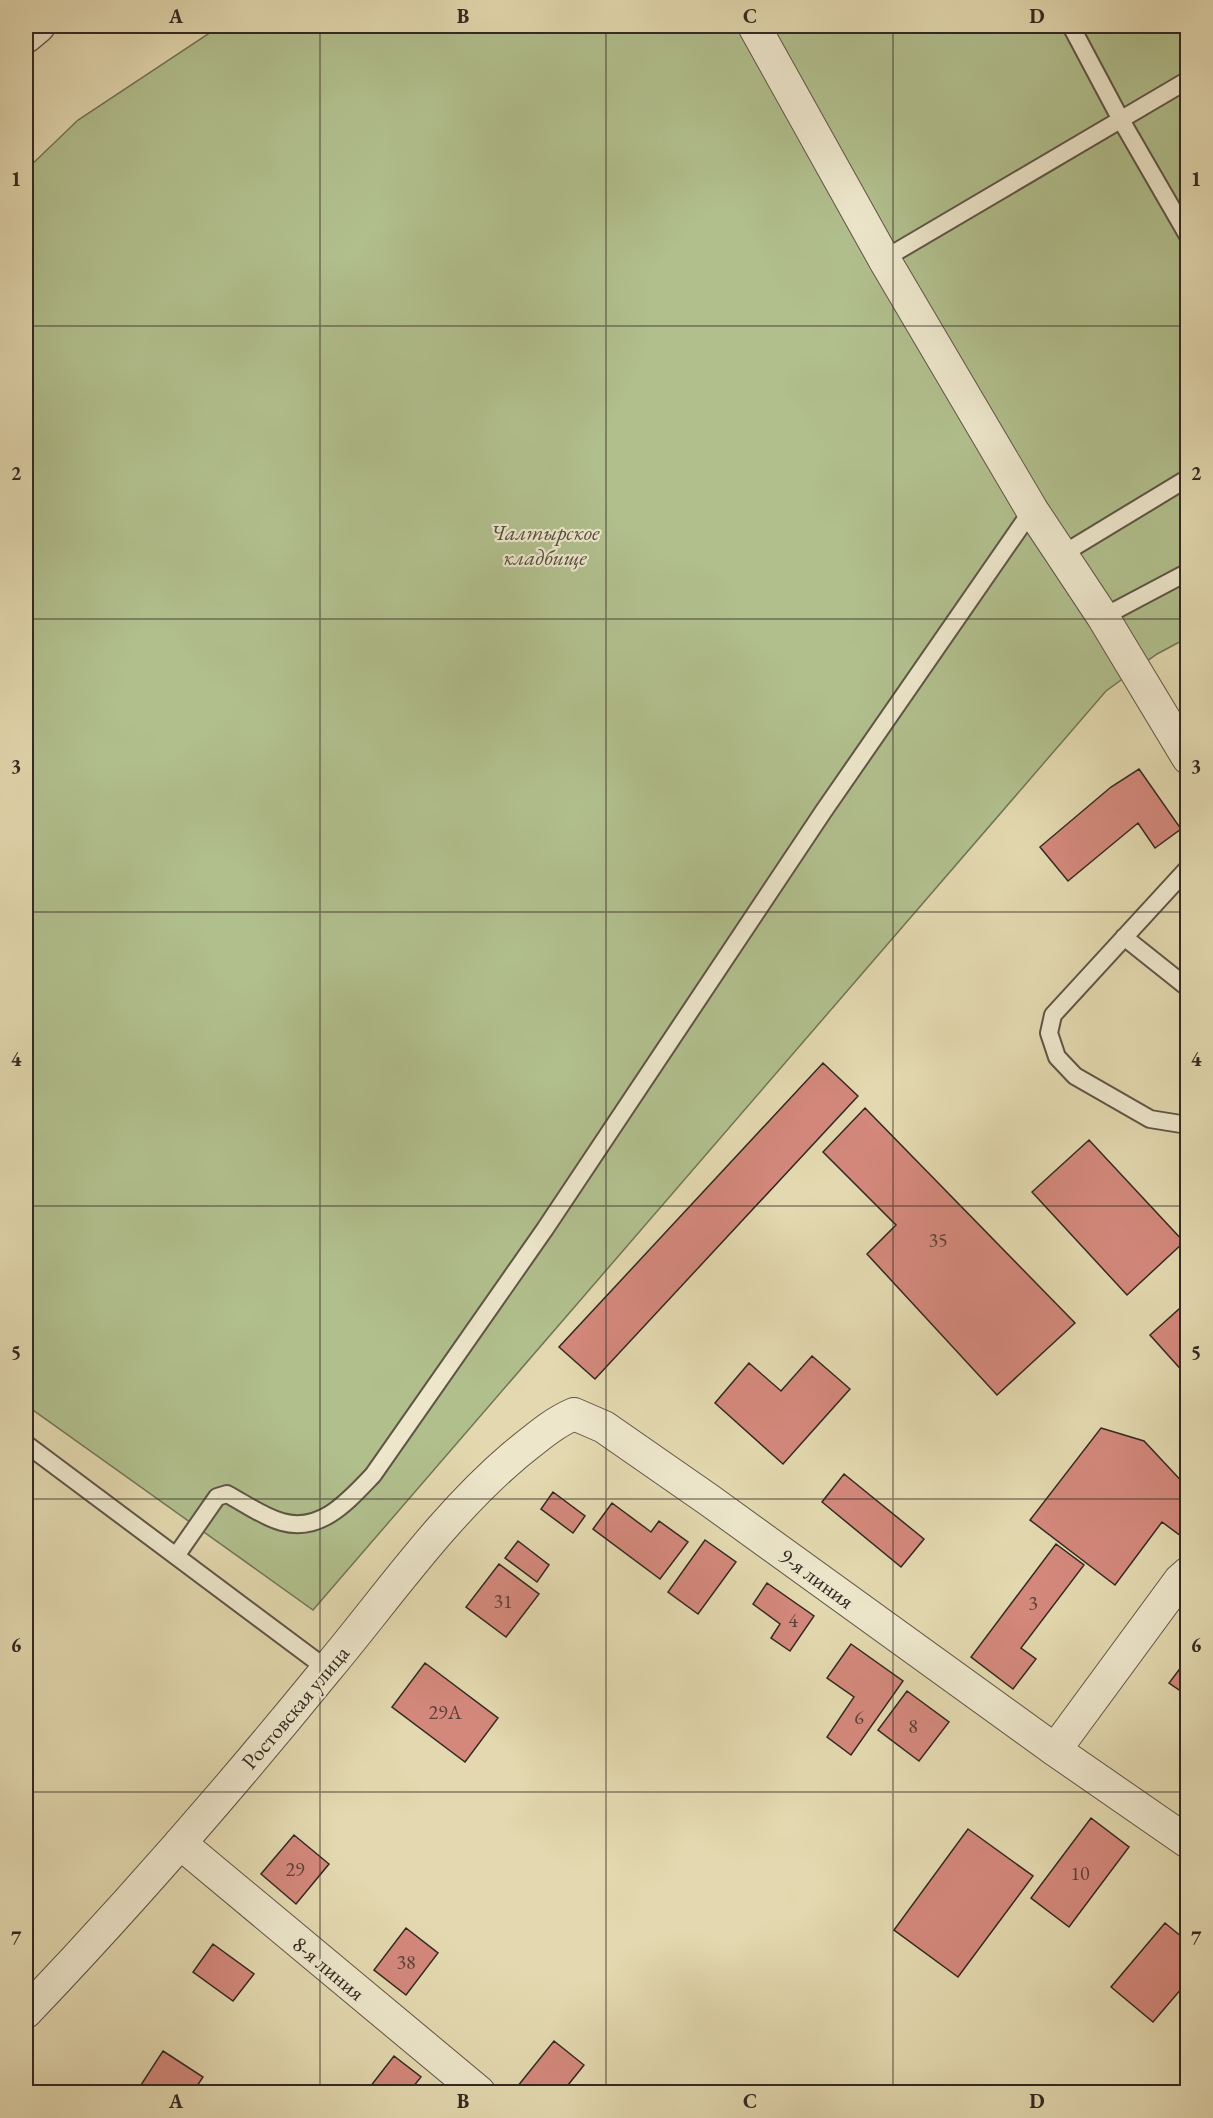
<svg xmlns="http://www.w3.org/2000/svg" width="1213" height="2118" font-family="'EB Garamond',serif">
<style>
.green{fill:#b1bf8d;stroke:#727458;stroke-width:1.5}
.building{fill:#d3887b;stroke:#332922;stroke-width:1.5}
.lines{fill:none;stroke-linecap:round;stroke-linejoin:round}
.service-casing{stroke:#5f5545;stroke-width:20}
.minor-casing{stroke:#5f5545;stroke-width:34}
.tertiary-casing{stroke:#5f5545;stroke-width:36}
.service{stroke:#ede6cb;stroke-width:16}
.minor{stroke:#ede6cb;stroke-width:32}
.tertiary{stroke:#ede6cb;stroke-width:33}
.grid{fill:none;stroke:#332922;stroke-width:1.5;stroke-opacity:0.55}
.labels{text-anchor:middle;stroke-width:4.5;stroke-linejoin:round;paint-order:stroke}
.number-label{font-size:20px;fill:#5b4138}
.park-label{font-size:22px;font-style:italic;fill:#524e3d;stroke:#ede6cb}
.street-label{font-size:22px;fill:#332922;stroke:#ede6cb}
.neatline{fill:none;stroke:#332922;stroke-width:2}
.grid-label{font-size:20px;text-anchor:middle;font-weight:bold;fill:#332922}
</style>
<rect width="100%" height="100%" fill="#e3d8af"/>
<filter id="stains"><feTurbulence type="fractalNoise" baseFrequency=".00333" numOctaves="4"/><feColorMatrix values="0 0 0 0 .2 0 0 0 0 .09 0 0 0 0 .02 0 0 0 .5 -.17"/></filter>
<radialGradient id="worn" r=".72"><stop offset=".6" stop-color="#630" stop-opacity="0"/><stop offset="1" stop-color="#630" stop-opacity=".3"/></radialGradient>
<!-- green -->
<path class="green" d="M220 26H1187V638L1157 654 1106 691 313 1610 26 1405V170L78 120Z"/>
<!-- building -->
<path class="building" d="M1139 769 1181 829 1155 848 1138 823 1068 881 1040 847 1111 787Z
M823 1063 858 1096 595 1379 559 1347Z
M865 1108 1075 1323 997 1395 867 1254 896 1225 823 1152Z
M1089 1140 1184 1242 1127 1295 1032 1192Z
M1188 1301V1372L1185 1374 1150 1335Z
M812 1356 850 1389 783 1464 715 1403 749 1363 781 1391Z
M1101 1428 1144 1441 1188 1488V1536L1185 1539 1162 1522 1115 1585 1030 1520Z
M844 1474 924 1539 901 1567 822 1502Z
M553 1492 585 1516 573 1533 541 1509Z
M612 1503 651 1532 659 1521 688 1542 660 1579 593 1529Z
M705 1540 736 1562 698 1614 668 1592Z
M518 1541 549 1565 537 1582 505 1558Z
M1056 1544 1084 1565 1021 1648 1036 1659 1013 1689 971 1657Z
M499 1564 539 1594 506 1637 466 1607Z
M767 1583 814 1616 790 1651 771 1638 780 1624 753 1604Z
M851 1644 903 1681 851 1755 827 1737 854 1697 827 1678Z
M1188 1658V1696L1169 1683Z
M425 1663 498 1718 465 1762 392 1707Z
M907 1691 949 1722 919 1761 878 1730Z
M1091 1818 1129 1847 1069 1927 1031 1898Z
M968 1829 1033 1876 958 1977 894 1930Z
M294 1835 329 1864 296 1904 261 1874Z
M1165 1923 1188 1942V1981L1153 2022 1111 1987Z
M406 1928 438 1953 406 1995 374 1970Z
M213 1944 254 1974 233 2001 193 1972Z
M554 2041 584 2065 564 2090 566 2092H513Z
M163 2051 203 2077 193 2092 137 2091Z
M394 2056 421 2077 409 2092H366Z"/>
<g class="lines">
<!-- service casing -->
<g class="service-casing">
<path id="service" d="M1071 26 1121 120 1188 236
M884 259 1188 80
M1061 555 1188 478
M1103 617 1188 572
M1188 868 1053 1015 1049 1033 1057 1057 1075 1076 1150 1119 1181 1124 1188 1122
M1124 937 1188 988
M26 1444 327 1669
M176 1556 217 1497 227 1494C244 1503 263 1517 282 1522 321 1533 348 1501 373 1475L545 1229 823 812 1032 510"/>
</g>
<!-- minor casing -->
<g class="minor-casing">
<path id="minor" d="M754 26 884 259 1032 510 1103 617 1188 758
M1055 1750 1180 1580 1188 1573
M180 1843 479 2092
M26 2012C131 1902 231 1787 327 1669 388 1596 442 1517 515 1455 534 1440 551 1424 574 1414L604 1427 709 1500 1055 1750 1188 1842"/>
</g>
<!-- tertiary casing -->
<g class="tertiary-casing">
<path id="tertiary" d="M26 36 38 26"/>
</g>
<!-- service -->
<use href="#service" class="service"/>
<!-- minor -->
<use href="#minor" class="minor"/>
<!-- tertiary -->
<use href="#tertiary" class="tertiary"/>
</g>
<!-- grid -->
<path class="grid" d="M320 26V2092M606 26V2092M893 26V2092M26 326H1188M26 619H1188M26 912H1188M26 1206H1188M26 1499H1188M26 1792H1188"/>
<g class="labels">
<!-- number labels -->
<g class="number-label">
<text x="938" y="1247">35</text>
<text x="503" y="1608">31</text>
<text x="1033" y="1610">3</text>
<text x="793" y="1627">4</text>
<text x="445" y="1719">29А</text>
<text x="859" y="1724">6</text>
<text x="913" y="1733">8</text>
<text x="295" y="1876">29</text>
<text x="1080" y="1880">10</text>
<text x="406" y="1969">38</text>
</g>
<!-- park labels -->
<g class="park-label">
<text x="545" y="540">Чалтырское<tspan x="545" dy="25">кладбище</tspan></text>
</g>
<!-- street labels -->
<g class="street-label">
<text transform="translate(817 1578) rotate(36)" y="8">9-я линия</text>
<text transform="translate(295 1707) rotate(-50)" y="8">Ростовская улица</text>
<text transform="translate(329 1968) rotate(40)" y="8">8-я линия</text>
</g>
</g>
<!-- margin -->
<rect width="1213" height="2118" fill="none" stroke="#e3d8af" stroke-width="66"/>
<rect x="33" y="33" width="1147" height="2052" class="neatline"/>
<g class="grid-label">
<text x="176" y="23">A</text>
<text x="463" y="23">B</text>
<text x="750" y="23">C</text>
<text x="1037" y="23">D</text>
<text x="16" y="186">1</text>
<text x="1196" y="186">1</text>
<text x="16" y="480">2</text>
<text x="1196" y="480">2</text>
<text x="16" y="773">3</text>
<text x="1196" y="773">3</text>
<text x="16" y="1066">4</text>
<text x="1196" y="1066">4</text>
<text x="16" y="1359">5</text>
<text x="1196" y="1359">5</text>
<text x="16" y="1652">6</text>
<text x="1196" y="1652">6</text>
<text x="16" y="1945">7</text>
<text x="1196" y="1945">7</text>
<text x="176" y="2108">A</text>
<text x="463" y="2108">B</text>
<text x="750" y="2108">C</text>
<text x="1037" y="2108">D</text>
</g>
<rect width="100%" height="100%" filter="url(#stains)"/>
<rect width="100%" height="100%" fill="url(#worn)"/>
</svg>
